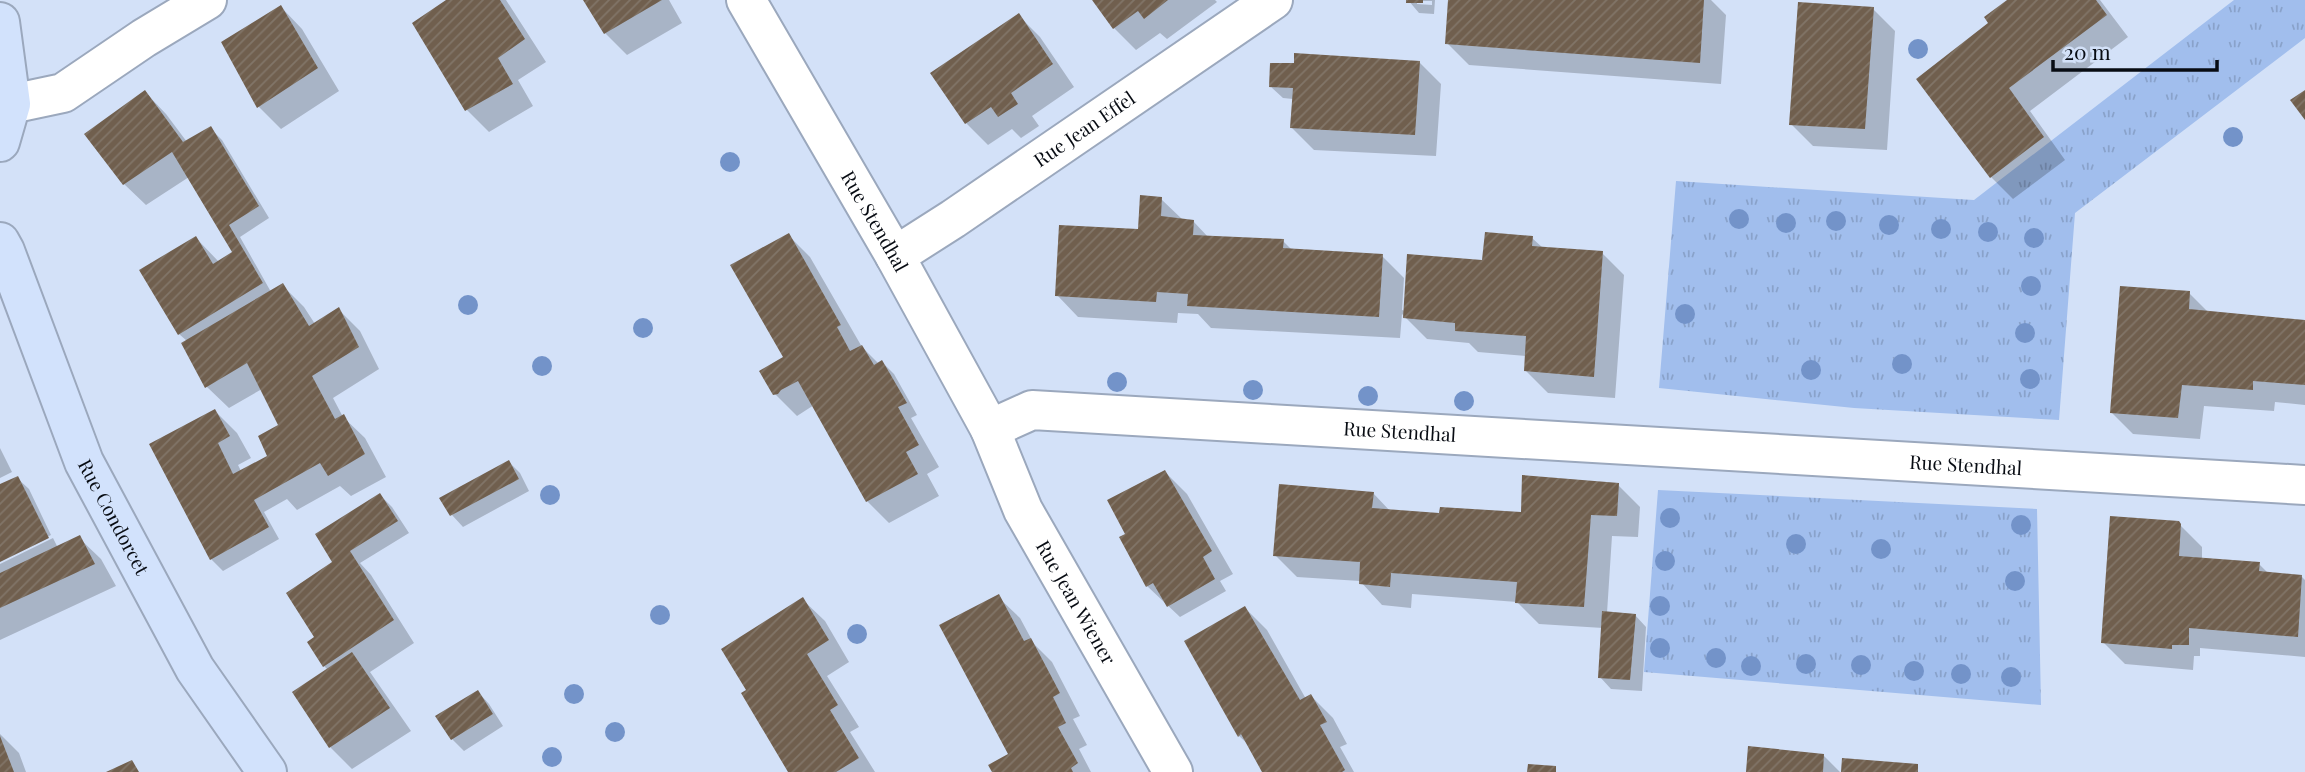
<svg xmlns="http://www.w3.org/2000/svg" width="2305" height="772" font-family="'Playfair Display',serif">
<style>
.grass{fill:url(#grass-tufts)}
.shadow{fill:#0003;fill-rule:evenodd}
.building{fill:url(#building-hatch)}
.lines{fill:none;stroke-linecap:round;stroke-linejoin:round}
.street-casing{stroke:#9ba8bd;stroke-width:42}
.secondary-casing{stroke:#9ba8bd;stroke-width:42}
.street{stroke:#fff;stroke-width:38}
.secondary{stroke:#d2e2fc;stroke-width:38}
.tree{fill:#7393c9}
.labels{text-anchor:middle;stroke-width:7;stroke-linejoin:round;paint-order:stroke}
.street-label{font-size:19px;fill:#080c13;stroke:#d3e1f8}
</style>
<defs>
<pattern id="grass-tufts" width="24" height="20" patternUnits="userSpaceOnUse" patternTransform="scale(1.75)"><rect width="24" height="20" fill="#a1beed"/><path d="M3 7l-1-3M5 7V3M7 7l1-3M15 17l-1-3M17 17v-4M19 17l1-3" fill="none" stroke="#89a2ca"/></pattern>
<pattern id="building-hatch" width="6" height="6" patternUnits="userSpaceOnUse" patternTransform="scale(1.75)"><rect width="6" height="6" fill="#705f4e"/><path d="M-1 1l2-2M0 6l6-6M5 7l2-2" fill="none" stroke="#817568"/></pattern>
</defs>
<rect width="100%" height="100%" fill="#d3e1f8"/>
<!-- grass -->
<path class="grass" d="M2234 0H2305V38L2075 213 2059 420 1854 408 1659 388 1676 181 1974 200Z
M1658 490 2037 509 2041 705 1644 672Z"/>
<!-- shadow -->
<path class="shadow" d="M449 0H506L546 62 518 80 533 106 489 132 467 110Z
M585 0H669L682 23 627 55 605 33Z
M1094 0H1215L1217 2 1167 39 1160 33 1136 50 1114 28Z
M1408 0H1435L1434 14 1419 13ZM1417 1H1432V5L1417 4Z
M1449 0H1711L1726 15 1721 84 1469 65 1447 43Z
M2010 0H2100L2128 37 2030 111 2065 160 2013 199 1991 177V24Z
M281 7 302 29 339 91 281 129 259 107 224 43Z
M1873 9 1895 31 1887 150 1813 146 1791 124Z
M1018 15 1040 37 1074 87 1032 116 1039 126 1021 138 1012 129 988 145 966 123 932 74Z
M1419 62 1441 84 1436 156 1314 150 1292 128 1293 99 1283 98 1271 87Z
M145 92 166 114 187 142 210 128 222 140 269 218 240 237 271 292 282 285 304 307 315 324 339 310 360 331 379 369 333 398 343 417 365 438 386 477 351 496 340 486 297 510 287 499 264 512 279 539 223 571 211 559 215 411 237 433 251 458 238 465 241 471 270 456 281 426 262 389 229 408 207 387 187 341 179 334 196 238 219 262 234 253 189 177 146 205 124 184Z
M1161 199 1183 220 1193 221 1209 238 1283 241 1293 251 1382 256 1404 278 1402 310 1405 311 1532 238 1543 248 1602 253 1624 275 1615 398 1548 393 1526 371 1527 356 1478 352 1469 343 1427 339 1402 314 1400 338 1211 328 1198 314 1178 313 1177 323 1078 317 1057 295 1140 231Z
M788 235 810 257 862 347 879 364 882 362 894 374 917 415 911 418 939 467 927 474 939 496 889 523 867 501 814 405 797 416 775 394 785 358Z
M2189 293 2209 313 2305 322V405L2275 402 2274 411 2204 406 2200 439 2133 434 2111 412Z
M0 448 12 472 0 478Z
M509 462 520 473 529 491 463 527 452 515Z
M1165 472 1187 494 1233 574 1220 581 1226 591 1180 617 1147 586 1127 535Z
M17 478 29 489 51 535 0 561V564L53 538 58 548 79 538 101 559 116 586 0 640V486Z
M1618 485 1640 507 1638 537 1612 536 1607 613 1635 615 1646 627 1642 691 1611 689 1600 677 1603 628 1539 624 1517 602 1412 594 1411 608 1382 605 1360 581 1297 577 1275 555 1373 493 1391 512 1441 515 1523 514Z
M380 495 392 507 409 533 360 563 371 575 414 643 370 672 411 731 352 769 330 747 328 670 324 666 317 637 335 563Z
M2178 523 2202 547V559L2259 564 2269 574 2302 577 2305 580V657L2200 648V656H2194L2193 670 2125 664 2103 642Z
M998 597 1020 618 1034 644 1052 662 1080 716 1073 719 1087 745 1079 749 1091 772H994L1011 755Z
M803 600 825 621 849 662 827 676 859 727 850 732 875 772H790Z
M1245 608 1267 630 1306 699 1311 696 1333 718 1347 744 1340 747 1354 772H1264L1250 746 1239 736Z
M478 692 489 704 503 726 464 751 452 739Z
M0 734 19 753 26 772H0Z
M1824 756 1840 772H1748Z"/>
<!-- building -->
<path class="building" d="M446 0H500L525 39 498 58 513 84 465 111 412 23Z
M583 0H662L604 34Z
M1092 0H1168L1144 19 1138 11 1113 29Z
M1406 0H1423V3H1406Z
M1448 0H1704L1700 63 1445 44Z
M2007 0H2096L2107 15 2009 88 2044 137 1990 178 1916 79 1988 23 1984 17Z
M1798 2 1874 7 1865 129 1789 125Z
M281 5 318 68 257 108 221 42Z
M1019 13 1053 64 1011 93 1018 104 998 117 991 107 965 124 930 73Z
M1294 53 1420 61 1415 135 1290 128 1293 88 1269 87 1270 63H1294Z
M145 90 183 142 211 126 259 206 229 225 263 283 178 335 139 270 196 236 213 264 232 252 172 152 123 185 84 134Z
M2305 90V120L2290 100Z
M1140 195 1162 197 1161 216 1194 220 1193 235 1284 239 1283 248 1383 254 1379 317 1187 306 1188 294 1157 292 1156 302 1055 296 1059 225 1138 229Z
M1485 232 1533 236 1532 246 1603 251 1594 377 1524 371 1526 336 1455 331V323L1403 318 1407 254 1482 260Z
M789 233 841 325 837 327 850 351 862 345 874 365 882 360 907 403 898 407 919 445 906 452 918 474 866 502 798 381 781 390 778 394 773 395 759 371 783 357 730 265Z
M283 283 309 326 339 307 359 347 312 376 335 419 344 414 365 454 328 476 320 463 254 500 269 527 210 560 149 444 215 409 230 436 218 443 233 474 267 456 258 436 278 425 247 363 205 388 181 343Z
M2120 286 2190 291 2189 309 2305 320V385L2253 381V390L2182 385 2178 418 2110 413Z
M509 460 519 479 450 516 439 498Z
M1165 470 1212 551 1203 557 1215 579 1167 607 1153 583 1146 587 1119 537 1125 534 1107 500Z
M1522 475 1619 483 1617 516 1591 515 1584 607 1515 603 1517 582 1391 573 1390 587 1359 584 1360 562 1273 556 1279 484 1374 492 1372 508 1439 513 1440 507 1521 512Z
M18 476 49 538 0 562V484Z
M380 493 398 521 350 551 394 620 323 667 307 642 314 637 286 593 332 562 315 534Z
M2110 516 2179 521 2181 524 2179 556 2260 562 2259 571 2302 575 2298 637 2189 628V645H2172V649L2101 643Z
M80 535 95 564 0 608V573Z
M999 594 1024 641 1031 638 1060 693 1053 697 1066 723 1058 727 1078 763 1071 768 1073 772H992L988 765 1008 754 939 625Z
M803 597 829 640 807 654 838 705 830 710 859 758 836 772H788L741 693 746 690 721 649Z
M1245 606 1300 700 1311 694 1327 722 1320 725 1345 770 1342 772H1262L1241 734 1238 737 1184 641Z
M1602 611 1636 614 1630 680 1598 678Z
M352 652 390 708 329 748 292 692Z
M478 690 493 714 451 740 435 716Z
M0 736 14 772H0Z
M1748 746 1824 754 1823 772H1746Z
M1842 758 1918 764V772H1841Z
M132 760 139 772H106Z
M1528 764 1556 766V772H1527Z"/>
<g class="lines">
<!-- street casing -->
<g class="street-casing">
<g id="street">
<path id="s1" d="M746 0 895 256 990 429 1032 410 2305 485"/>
<path d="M11 104 63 93 144 38 207 0"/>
<path id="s2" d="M895 256 953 219 1273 0"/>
<path id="s3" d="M990 429 1023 510 1173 772"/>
</g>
</g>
<!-- secondary casing -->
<g class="secondary-casing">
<g id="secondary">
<path d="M0 22 11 104 0 142"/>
<path id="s4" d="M0 242 5 251 84 462 195 669 267 772"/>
</g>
</g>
<!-- street -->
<use href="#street" class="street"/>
<!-- secondary -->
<use href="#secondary" class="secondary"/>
</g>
<!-- trees -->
<g class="tree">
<circle cx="1918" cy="49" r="10"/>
<circle cx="2233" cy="137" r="10"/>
<circle cx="730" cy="162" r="10"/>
<circle cx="1739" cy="219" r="10"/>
<circle cx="1836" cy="221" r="10"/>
<circle cx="1786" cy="223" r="10"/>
<circle cx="1889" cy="225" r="10"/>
<circle cx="1941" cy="229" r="10"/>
<circle cx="1988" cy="232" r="10"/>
<circle cx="2034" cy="238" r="10"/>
<circle cx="2031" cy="286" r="10"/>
<circle cx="468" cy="305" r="10"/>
<circle cx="1685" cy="314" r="10"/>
<circle cx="643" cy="328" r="10"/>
<circle cx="2025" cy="333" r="10"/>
<circle cx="1902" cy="364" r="10"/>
<circle cx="542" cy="366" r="10"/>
<circle cx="1811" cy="370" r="10"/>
<circle cx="2030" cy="379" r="10"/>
<circle cx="1117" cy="382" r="10"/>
<circle cx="1253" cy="390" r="10"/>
<circle cx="1368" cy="396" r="10"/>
<circle cx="1464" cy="401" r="10"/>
<circle cx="550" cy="495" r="10"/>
<circle cx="1670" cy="518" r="10"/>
<circle cx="2021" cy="525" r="10"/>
<circle cx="1796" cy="544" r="10"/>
<circle cx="1881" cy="549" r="10"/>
<circle cx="1665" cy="561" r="10"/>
<circle cx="2015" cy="581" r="10"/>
<circle cx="1660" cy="606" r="10"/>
<circle cx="660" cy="615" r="10"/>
<circle cx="857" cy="634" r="10"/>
<circle cx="1660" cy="648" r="10"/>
<circle cx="1716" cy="658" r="10"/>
<circle cx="1806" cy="664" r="10"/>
<circle cx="1861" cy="665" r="10"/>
<circle cx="1751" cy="666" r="10"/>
<circle cx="1914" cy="671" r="10"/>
<circle cx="1961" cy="674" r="10"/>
<circle cx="2011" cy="677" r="10"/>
<circle cx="574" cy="694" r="10"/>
<circle cx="615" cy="732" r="10"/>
<circle cx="552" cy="757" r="10"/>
</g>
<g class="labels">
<!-- street labels -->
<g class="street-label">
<text dy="7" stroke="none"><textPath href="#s2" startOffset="228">Rue Jean Effel</textPath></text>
<text dy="7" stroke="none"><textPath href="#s1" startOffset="256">Rue Stendhal</textPath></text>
<text dy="7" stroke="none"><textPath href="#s1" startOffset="908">Rue Stendhal</textPath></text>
<text dy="7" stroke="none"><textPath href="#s1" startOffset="1475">Rue Stendhal</textPath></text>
<text dy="7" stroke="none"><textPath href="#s4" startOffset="298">Rue Condorcet</textPath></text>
<text dy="7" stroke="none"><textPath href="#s3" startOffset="194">Rue Jean Wiener</textPath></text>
</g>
</g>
<!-- scale -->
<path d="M2053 60v10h164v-10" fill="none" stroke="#080c13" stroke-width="3.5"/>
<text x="2064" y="60" font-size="21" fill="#080c13" stroke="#d3e1f8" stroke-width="5" paint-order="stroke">20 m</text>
</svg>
